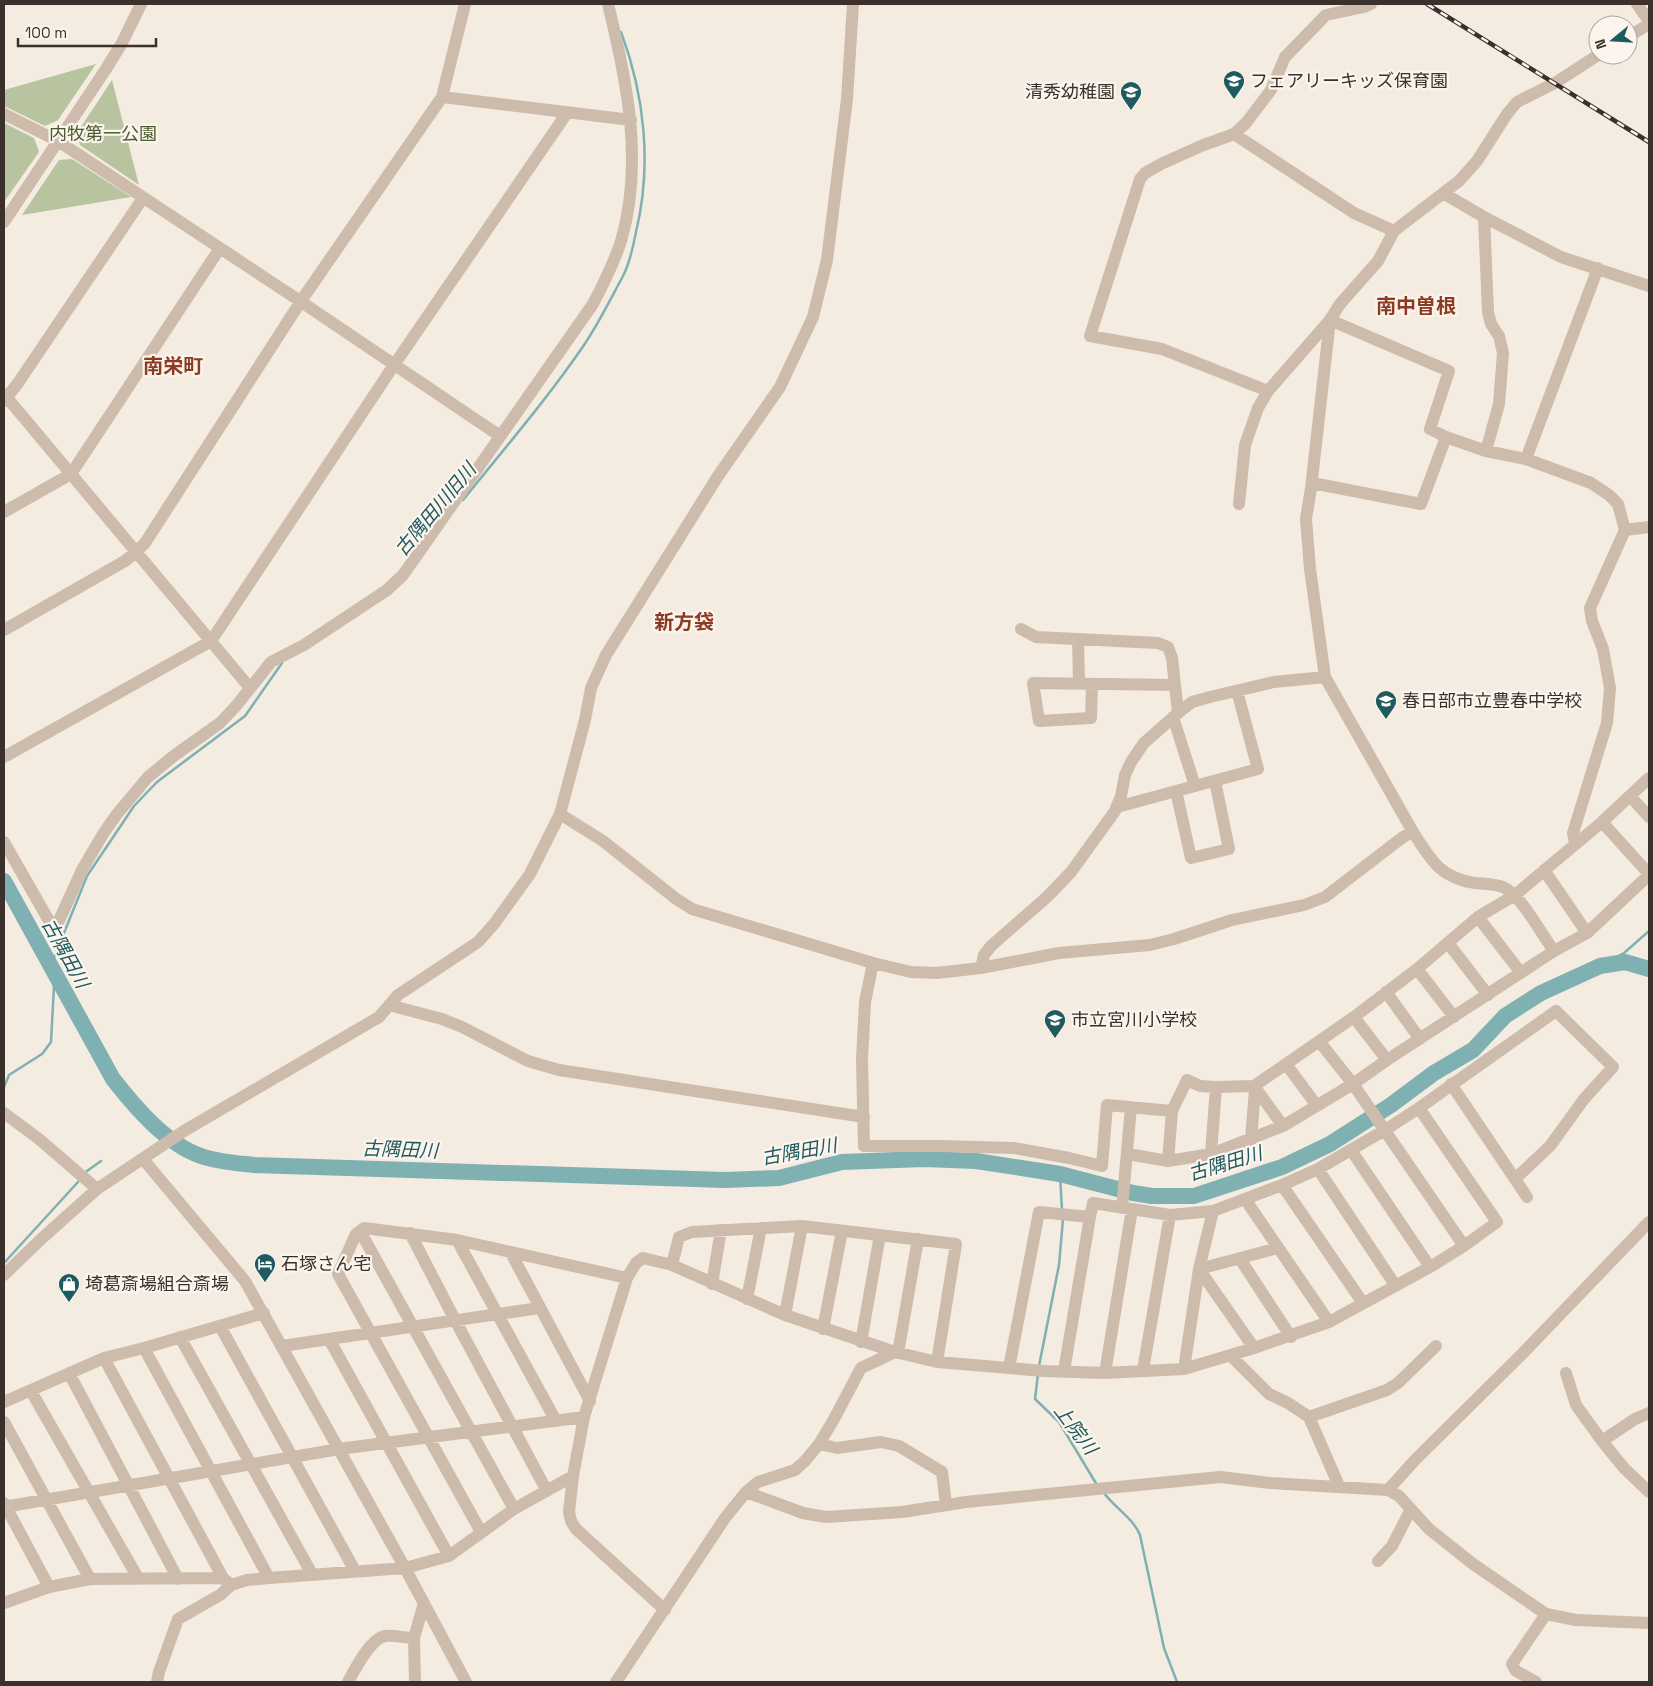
<svg xmlns="http://www.w3.org/2000/svg" width="1653" height="1686" font-family="'Space Grotesk','Noto Sans JP',sans-serif">
<style>
.green{fill:#b8c4a0}
.lines{fill:none;stroke-linecap:round;stroke-linejoin:round}
.stream{stroke:#7fb0b2;stroke-width:2.5}
.river{stroke:#7fb0b2;stroke-width:16}
.minor{stroke:#cdbbac;stroke-width:12}
.rail-casing{stroke:#3b302b;stroke-width:4.5}
.rail{stroke:#fbf5ee;stroke-width:2.5;stroke-dasharray:8;stroke-linecap:butt}
.labels{text-anchor:middle;stroke-width:4.5;stroke-linejoin:round;paint-order:stroke}
.poi-label{font-size:18px;fill:#3b302b;stroke:#fbf5ee;text-anchor:start}
.park-label{font-size:18px;fill:#4a5a2e;stroke:#fbf5ee}
.water-label{font-size:19px;font-style:italic;fill:#1f5a5e;stroke:#fbf5ee}
.quarter-label{font-size:20px;font-weight:bold;fill:#8c3b22;stroke:#fbf5ee}
</style>
<rect width="100%" height="100%" fill="#f4ebe1"/>
<!-- green -->
<path class="green" d="M96 64 58 120 45 126 4 106V90Z
M112 80 139 185 80 145 77 133Z
M4 123 34 138 39 152 4 202Z
M72 159 131 197 22 215 59 160Z"/>
<g class="lines">
<!-- stream -->
<path class="stream" d="M463 500C504 449 548 398 584 345 599 323 611 298 623 276 630 263 633 247 636 232 652 166 645 96 621 32
M1600 966 1624 953 1649 931
M4 1087 9 1075 42 1054 51 1042 54 986 51 965 87 876 134 806 157 782 245 716 282 663
M87 1171 101 1161
M1060 1174 1062 1211
M4 1263 78 1182
M1039 1366 1059 1265 1063 1219
M1038 1374 1035 1399 1059 1422 1097 1485
M1104 1493C1115 1508 1133 1518 1140 1535L1164 1648 1177 1682"/>
<!-- river -->
<path class="river" d="M4 881 113 1079C135 1107 166 1144 201 1156 218 1162 236 1163 254 1165L725 1180 779 1178 842 1162 924 1159 976 1161 1060 1174 1133 1193 1152 1196H1194L1282 1167 1330 1144 1391 1105 1434 1073 1473 1050 1505 1016 1541 993 1600 966 1625 962 1649 969"/>
<!-- minor -->
<path class="minor" d="M1637 4 1649 21
M1628 37 1649 24
M442 97 631 120
M4 114 58 141 297 299 500 436
M1234 134 1354 213 1394 231
M1443 193 1484 217 1561 257 1649 286
M1484 217 1488 312 1491 324 1499 336 1503 353 1499 404 1486 451
M4 222 106 69 122 43 141 4
M1330 320 1449 371 1430 429 1446 437 1486 451 1526 459 1591 483 1609 495 1618 504 1625 530 1590 608 1592 621 1603 649 1610 688 1607 723 1573 833 1575 844
M1330 320 1311 488 1306 519 1310 569 1325 677 1413 832C1431 860 1440 878 1475 883 1484 884 1497 884 1505 888 1522 897 1542 935 1554 951
M1268 391 1162 349 1090 336 1140 179 1145 173 1161 164 1201 146 1234 134 1246 123 1271 90 1285 57 1326 15 1364 7 1371 4
M4 394 250 688
M4 401 18 383 143 198
M1526 459 1598 268
M1312 483 1421 504 1446 437
M1239 504 1245 445 1258 408 1268 391 1330 320 1340 304 1378 261 1394 231 1459 181 1477 161 1507 114 1517 102 1555 83 1598 55
M4 512 71 474 220 248
M1625 530 1649 527
M1021 629 1036 637 1158 643 1168 647 1172 658 1178 713
M4 630 125 561 136 552 145 543 301 301 442 97 465 4
M1078 639 1079 684
M1092 684 1091 718 1039 721 1033 683 1175 685
M1173 717 1195 786
M4 757 211 641 394 365 567 113
M1176 791 1191 858 1229 849 1215 781
M1630 796 1649 817
M1117 807 1258 769 1237 691
M560 814 603 841 675 898 692 909 873 963 911 972 936 973 981 968 1059 953 1150 945 1174 939 1232 920 1304 905 1325 897 1403 837 1413 832
M1602 822 1649 874
M4 842 48 919 54 926 57 925 82 870 103 834 117 814 148 777 175 755 220 723 236 706 271 662 304 645 387 590 403 575 593 304C604 283 614 263 621 241 644 163 627 81 608 4
M1544 870 1587 933
M1478 917 1521 973
M1448 943 1488 995
M873 963 865 1002 862 1059 864 1146H941L1014 1148 1069 1158 1102 1166 1107 1105 1172 1111 1187 1080 1200 1086 1216 1087 1254 1086 1354 1017 1417 969 1478 917 1515 895 1602 822 1649 778
M981 968 984 955 991 946 1047 897 1071 872 1115 811 1121 796 1125 775 1131 762 1144 743 1178 713 1192 702 1210 697 1274 682 1325 677
M1417 969 1454 1017
M1386 992 1420 1039
M389 1005 442 1019 462 1027 528 1061 559 1070 864 1117
M1354 1017 1387 1060
M1319 1041 1353 1084 1464 1246
M1286 1064 1317 1106
M1451 1084 1527 1197
M1254 1086 1283 1126
M4 1113 39 1139 97 1189
M1251 1140 1255 1089
M1351 1150 1430 1267
M1128 1154 1168 1161 1172 1111
M1211 1154 1216 1087
M143 1159 245 1281 405 1568 466 1682
M1168 1161 1211 1154 1283 1126 1353 1084 1387 1060 1554 951 1587 933 1649 875
M1318 1169 1395 1285
M1282 1185 1363 1303
M1245 1199 1329 1322
M1122 1208 1131 1107
M360 1231 514 1509
M410 1233 455 1320 547 1491
M457 1240 556 1421
M511 1253 590 1401
M1240 1259 1291 1337
M672 1265 679 1237 692 1232 802 1226 956 1244 937 1362
M4 1275 39 1241 97 1189 184 1131 379 1017 398 995 478 942 494 924 530 874 560 814 585 720 591 688 606 655 718 476 780 387 813 317 827 260 847 99 853 4
M712 1284 721 1230
M747 1299 761 1228
M785 1315 802 1226
M220 1326 355 1571
M823 1329 842 1231
M180 1337 312 1574
M329 1339 449 1556
M861 1342 880 1235
M282 1346 539 1308
M144 1348 269 1578
M1254 1348 1199 1269 1278 1248
M898 1353 918 1239
M1231 1356 1269 1394 1288 1403 1309 1417 1339 1486
M104 1358 223 1578 231 1585
M1009 1368 1039 1212 1090 1217 1093 1203 1170 1215 1213 1211 1282 1185 1318 1169 1385 1130 1419 1108 1556 1011 1613 1067 1584 1099 1550 1146 1515 1179
M1184 1369 1199 1269 1213 1211
M1143 1370 1170 1215
M1064 1371 1090 1217
M69 1373 178 1579
M1105 1373 1132 1209
M1566 1373 1576 1405 1602 1441 1624 1468 1649 1492
M31 1391 138 1578
M4 1402 104 1358 144 1348 264 1313
M1309 1417 1387 1390 1398 1383 1436 1346
M4 1422 90 1579
M1602 1441 1635 1419 1649 1413
M819 1444 837 1448 881 1442 899 1446 942 1472 946 1505
M1388 1490 1415 1460 1522 1354 1649 1222
M746 1492 803 1513 826 1517 902 1512 966 1502 1220 1477 1270 1483 1388 1490 1399 1496 1429 1529 1473 1564 1546 1614 1576 1620 1649 1623
M4 1503 49 1587
M4 1507 339 1449 584 1417
M481 1532 338 1274 356 1234 364 1228 457 1240 627 1278
M1378 1561 1392 1546 1411 1509
M4 1603 49 1587 90 1579 223 1578
M665 1610 576 1529 571 1521 569 1512 573 1476 584 1417 627 1278 636 1263 643 1258 672 1265 785 1315 895 1352 937 1362 1044 1371 1105 1373 1184 1369 1254 1348 1329 1322 1430 1267 1464 1246 1497 1222 1419 1108
M157 1682 159 1672 178 1619 220 1595 231 1585 247 1580 269 1578 405 1568 449 1556 514 1509 573 1476
M348 1682C355 1669 370 1639 385 1636 394 1635 405 1638 414 1638
M415 1682 414 1638 424 1603
M616 1682 725 1518 746 1492 758 1482 795 1470 805 1461 819 1444 834 1419 861 1368 895 1352
M1536 1682 1516 1671 1512 1664 1546 1614"/>
<!-- rail casing -->
<g class="rail-casing">
<path id="rail" d="M1427 4 1649 142"/>
</g>
<!-- rail -->
<use href="#rail" class="rail"/>
</g>
<!-- icons -->
<defs>
<g id="school-pin" transform="scale(1.125)"><path d="M0 17L-7.5 6A9.5 9.5 0 1 1 7.5 6Z" fill="#1f5a5e" stroke="#fbf5ee"/><path d="M0-5L7-2L0 1L-7-2ZM-4 1L0 2.5L4 1V4Q0 6-4 4Z" fill="#fff"/></g>
<g id="hotel-pin" transform="scale(1.125)"><path d="M0 17L-7.5 6A9.5 9.5 0 1 1 7.5 6Z" fill="#1f5a5e" stroke="#fbf5ee"/><path d="M-6-4.5h1.5V1H6V5H4.5V3h-9V5H-6ZM-4 0a1.8 1.8 0 1 1 3.6 0ZM.5 0V-2.5h3Q6-2.5 6 0Z" fill="#fff"/></g>
<g id="shop-pin" transform="scale(1.125)"><path d="M0 17L-7.5 6A9.5 9.5 0 1 1 7.5 6Z" fill="#1f5a5e" stroke="#fbf5ee"/><path d="M-5-2.5h2.3a2.7 3.5 0 0 1 5.4 0H5L5.5 6h-11ZM-1.5-2.5h3a1.5 2.3 0 0 0-3 0Z" fill="#fff"/></g>
</defs>
<g fill-rule="evenodd">
<use href="#school-pin" x="1234" y="81"/>
<use href="#school-pin" x="1131" y="92"/>
<use href="#school-pin" x="1386" y="701"/>
<use href="#school-pin" x="1055" y="1020"/>
<use href="#hotel-pin" x="265" y="1264"/>
<use href="#shop-pin" x="69" y="1284"/>
</g>
<g class="labels">
<!-- poi labels -->
<g class="poi-label">
<text x="1250" y="87">フェアリーキッズ保育園</text>
<text x="1115" y="98" text-anchor="end">清秀幼稚園</text>
<text x="1402" y="707">春日部市立豊春中学校</text>
<text x="1071" y="1026">市立宮川小学校</text>
<text x="281" y="1270">石塚さん宅</text>
<text x="85" y="1290">埼葛斎場組合斎場</text>
</g>
<!-- park labels -->
<g class="park-label">
<text x="103" y="140">内牧第一公園</text>
</g>
<!-- water labels -->
<g class="water-label">
<text transform="translate(435 509) rotate(-50)" y="7">古隅田川旧川</text>
<text transform="translate(66 953) rotate(61)" y="7">古隅田川</text>
<text transform="translate(400 1149) rotate(2)" y="7">古隅田川</text>
<text transform="translate(799 1151) rotate(-10)" y="7">古隅田川</text>
<text transform="translate(1225 1163) rotate(-17)" y="7">古隅田川</text>
<text transform="translate(1076 1429) rotate(53)" y="7">上院川</text>
</g>
<!-- quarter labels -->
<g class="quarter-label">
<text x="1416" y="313">南中曽根</text>
<text x="173" y="373">南栄町</text>
<text x="684" y="629">新方袋</text>
</g>
</g>
<!-- border -->
<rect width="1653" height="1686" fill="none" stroke="#3b302b" stroke-width="10"/>
<!-- north arrow -->
<g transform="translate(1613 40) rotate(252)"><circle r="24" fill="#fbf5ee" stroke="#aea6a0"/>
<path d="M0-4L9 19L0 12L-9 19Z" fill="#1f5a5e"/>
<text y="-8" font-size="14" font-weight="bold" text-anchor="middle" fill="#3b302b">N</text>
</g>
<!-- scale -->
<path d="M18 38v8h138v-8" fill="none" stroke="#3b302b" stroke-width="2.5"/>
<text x="25" y="38" font-size="15" fill="#3b302b" stroke="#fbf5ee" stroke-width="4" paint-order="stroke">100 m</text>
</svg>
